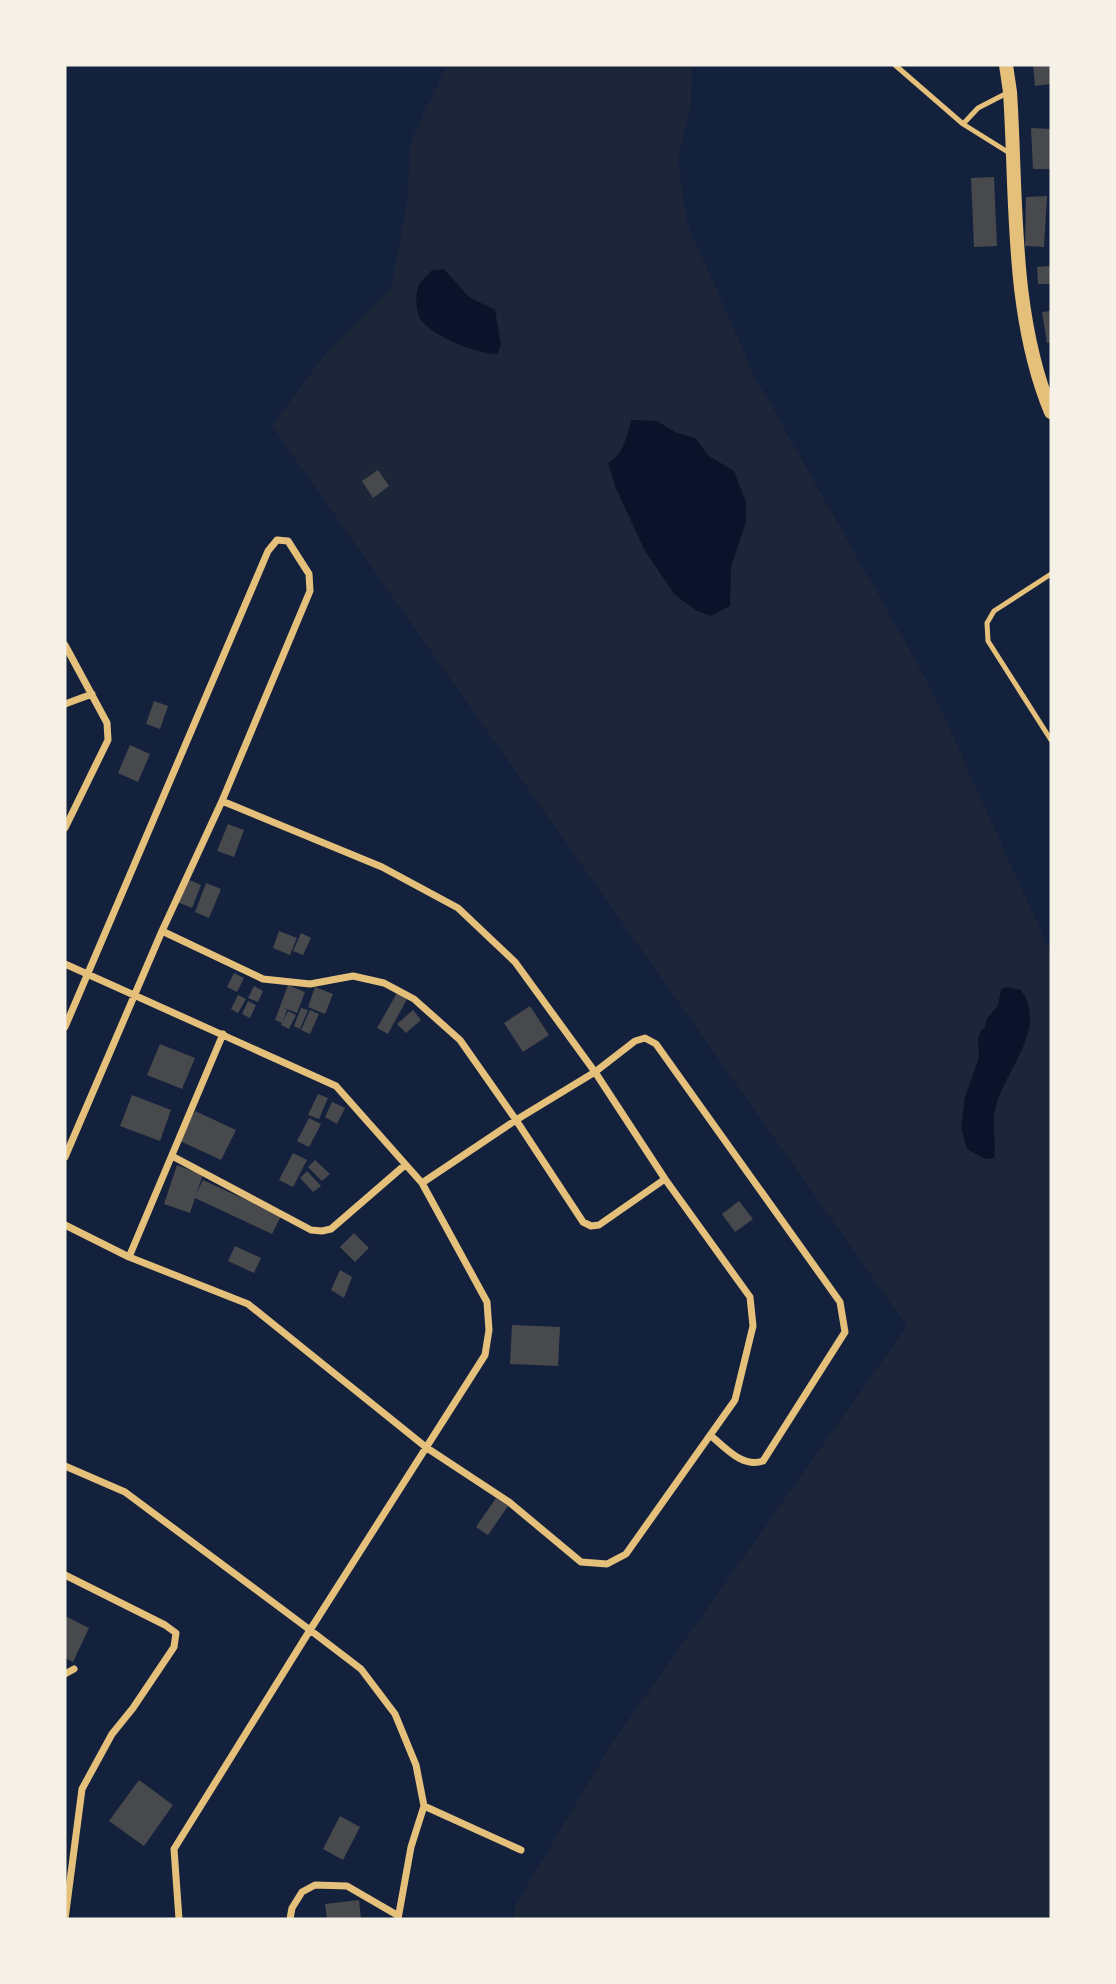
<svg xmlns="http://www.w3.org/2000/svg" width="1116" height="1984" font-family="'DM Sans',sans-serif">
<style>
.green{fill:#1d2539}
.water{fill:#0b132b}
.building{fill:#48494c}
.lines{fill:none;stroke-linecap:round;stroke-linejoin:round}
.service{stroke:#e5c07b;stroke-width:5}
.minor{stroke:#e5c07b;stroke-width:7}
.secondary{stroke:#e5c07b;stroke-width:14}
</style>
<rect width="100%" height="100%" fill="#14213d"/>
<!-- green -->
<path class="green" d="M448 65H692L691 103 678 160 687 223 754 375 931 688 1051 954V1919H514L515 1906 612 1743 907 1326 272 426 325 354 391 288 407 204 411 140Z"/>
<!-- water -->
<path class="water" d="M444 269 469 297 495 310 501 345 497 354C477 354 434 337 421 320 416 312 415 296 418 287 420 281 428 275 432 270Z
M631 420 657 421 677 433 695 438 709 456 734 471 746 502V522L731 567 730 606 711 616 697 611 675 595 645 551 615 486 608 463C622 457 628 434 631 420Z
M1006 987 1021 990C1049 1030 1004 1070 995 1109 991 1126 997 1141 994 1158L985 1159 967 1149 961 1127 965 1097 979 1058 978 1039 981 1031 985 1027 987 1019 998 1005 1001 990Z"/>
<!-- building -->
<path class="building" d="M1033 65H1051V84L1035 86Z
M1031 128 1051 129V169H1033Z
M994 177 997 246 974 247 971 178Z
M1047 196 1044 247 1025 246 1026 197Z
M1051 266V284H1038L1037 267Z
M1051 311V342L1047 343 1042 312Z
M378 470 389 486 373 498 362 481Z
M154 701 168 706 160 729 146 724Z
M130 745 150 754 138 782 118 773Z
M228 824 244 830 234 857 217 851Z
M187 879 201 885 192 908 177 902Z
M206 883 221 889 209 918 195 912Z
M279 931 297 938 290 955 273 948Z
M301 933 311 938 303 955 293 951Z
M234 973 244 978 237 992 227 987Z
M288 985 305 992 297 1013 284 1008 287 1010 282 1023 275 1020Z
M254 986 263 991 258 1002 248 998Z
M315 987 333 994 325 1014 308 1007Z
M397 993 407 999 388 1034 377 1028Z
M238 995 246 999 238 1013 231 1009Z
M248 1001 256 1005 250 1018 242 1014Z
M530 1006 549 1035 523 1052 504 1023Z
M301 1008 308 1010 300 1029 294 1026Z
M310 1010 319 1014 310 1034 301 1030Z
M413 1010 421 1020 406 1033 397 1024Z
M288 1011 296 1015 289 1029 281 1025Z
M160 1044 195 1058 182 1089 147 1075Z
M318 1094 328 1098 319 1119 308 1115Z
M132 1095 171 1110 160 1141 120 1126Z
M332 1102 345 1108 337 1124 325 1117Z
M195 1111 236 1130 221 1160 180 1141Z
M309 1118 321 1124 309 1147 297 1141Z
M293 1153 307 1160 293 1187 279 1180Z
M315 1160 330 1174 322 1181 308 1167Z
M177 1165 203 1175 196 1194 203 1180 281 1216 272 1234 195 1198 190 1213 164 1204Z
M307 1171 321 1186 313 1192 300 1178Z
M739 1201 753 1219 735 1232 722 1214Z
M354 1233 369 1248 355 1262 340 1247Z
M235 1246 261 1258 254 1273 228 1261Z
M340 1270 352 1277 344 1298 331 1290Z
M512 1325 560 1327 558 1366 510 1364Z
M496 1498 508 1506 488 1535 476 1527Z
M65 1616 89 1628 73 1662 65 1658Z
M139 1780 173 1805 144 1846 109 1821Z
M340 1816 360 1827 343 1860 323 1849Z
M359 1900 361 1919H327L325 1904Z"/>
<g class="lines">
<!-- service -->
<path class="service" d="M895 65 963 124 1011 154
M963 124 978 108 1009 92
M1051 574 994 611 987 623 988 641 1051 740"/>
<!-- minor -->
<path class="minor" d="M65 645 107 723 108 740 65 828
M65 704 92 694
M162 931 263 979 310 984 353 976 384 983 414 999 460 1040 516 1120 583 1222 591 1226 599 1225 665 1179
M65 964 336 1086 422 1183 487 1302 489 1330 485 1355 310 1630 174 1849 179 1919
M65 1027 268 551 277 540 288 541 309 574 310 591 222 801
M172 1156 311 1230 322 1231 331 1229 405 1165
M65 1157 162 931 222 801 382 867 458 908 515 962 595 1072 665 1179 750 1297 753 1326 735 1400 626 1554 607 1564 581 1562 509 1502 427 1448 248 1304 129 1257 65 1225
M422 1183 516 1120 595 1072 635 1041 645 1038 656 1044 840 1302 845 1332 763 1461C742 1468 726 1448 710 1435
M129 1257 223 1034
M65 1466 125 1492 310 1630 361 1669 395 1714 416 1765 424 1806 411 1847 398 1919
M65 1575 165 1625 176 1633 174 1647 133 1708 112 1734 82 1789 65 1919
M65 1674 74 1669
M424 1806 521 1850
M290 1919 292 1908 302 1892 315 1885 347 1886 397 1915"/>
<!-- secondary -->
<path class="secondary" d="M1006 65 1010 92C1017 197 1010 313 1051 412"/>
</g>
<!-- border -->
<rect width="1116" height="1984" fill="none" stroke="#f6f1e7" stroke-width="133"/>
</svg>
